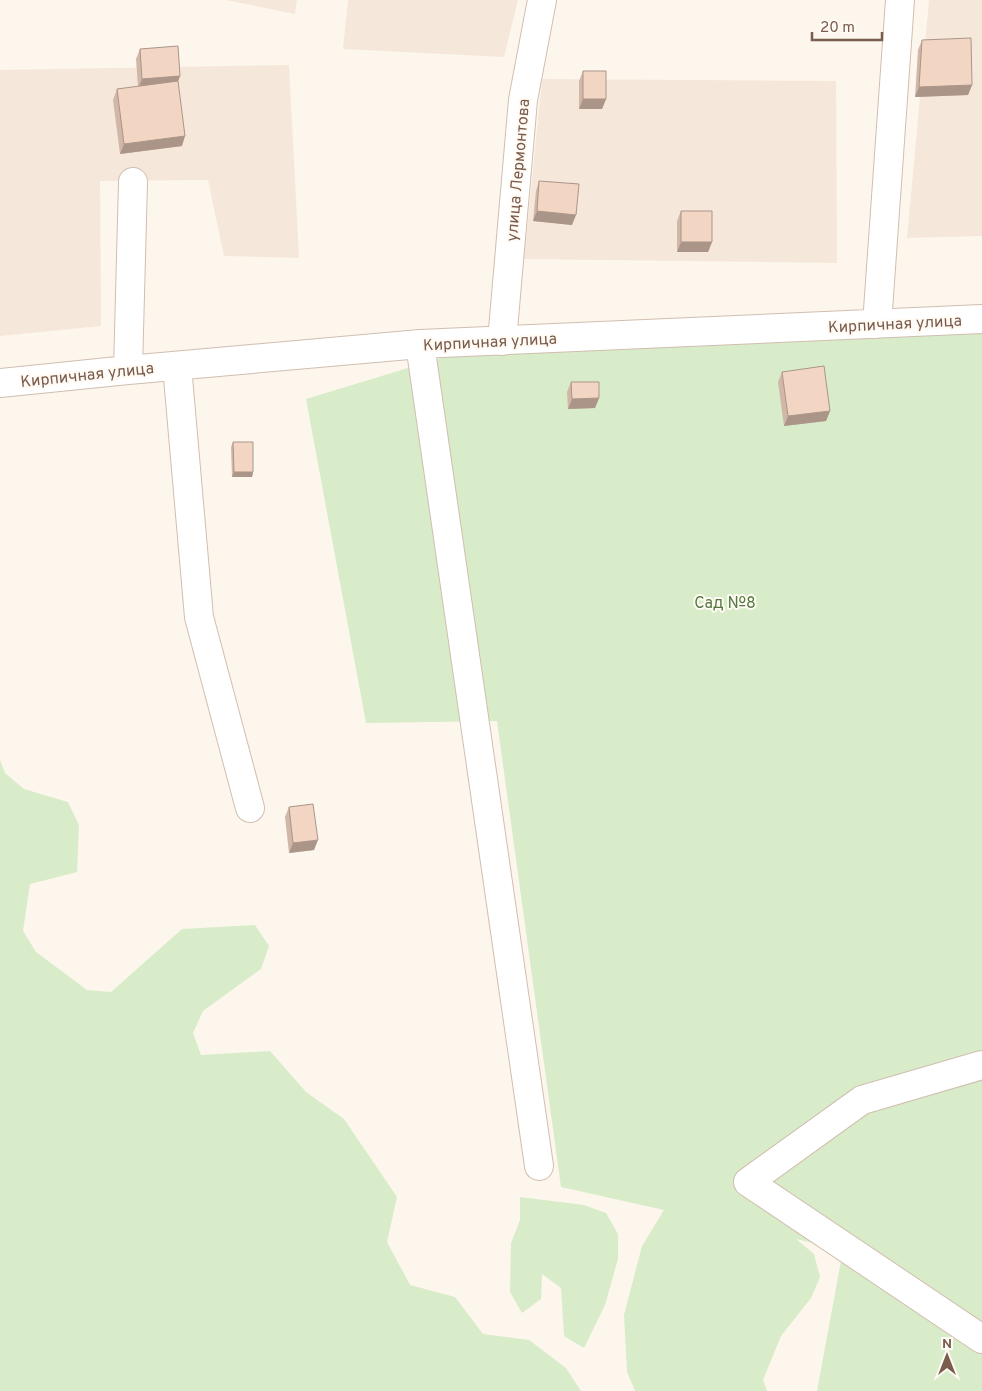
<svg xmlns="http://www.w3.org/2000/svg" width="982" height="1391" font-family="Overpass,sans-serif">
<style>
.residential{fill:#f5e8da}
.green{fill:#d8ecc9}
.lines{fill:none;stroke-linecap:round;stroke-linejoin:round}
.minor-casing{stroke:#d1beb0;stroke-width:30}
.minor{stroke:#fff;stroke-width:28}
.wall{fill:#d1b7a8}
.shaded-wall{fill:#aa9588}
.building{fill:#f3d5c3;stroke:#aa9588}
.labels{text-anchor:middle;stroke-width:4;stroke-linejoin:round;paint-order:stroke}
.street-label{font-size:16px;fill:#7a5c4d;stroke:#fffaf3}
.park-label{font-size:16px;fill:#537a41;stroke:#fffaf3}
</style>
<rect width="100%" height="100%" fill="#fdf6ec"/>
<!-- residential -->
<path class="residential" d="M226 0H297L295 14Z
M348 0H518L504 57 343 49Z
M929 0H982V236L907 238Z
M289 65 299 258 224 256 208 180 100 181 101 326 0 336V70Z
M542 79 836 81 837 263 524 259Z"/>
<!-- green -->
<path class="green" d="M982 332V1391H817L843 1250 796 1239 814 1254 820 1277 811 1298 781 1336 763 1380 767 1391H635L627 1372 624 1315 642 1246 664 1210 561 1187 497 721 366 723 306 399 454 354 872 338Z
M0 760 5 773 24 789 68 802 79 825 77 872 30 884 23 931 36 952 87 990 111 992 182 929 255 925 269 946 261 969 203 1011 193 1033 201 1055 270 1051 306 1092 344 1119 397 1197 387 1242 410 1285 455 1297 483 1334 529 1340 566 1368 581 1391H0Z
M520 1197 584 1205 606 1213 618 1234V1259L605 1305 584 1348 564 1336 561 1288 542 1274 541 1299 522 1313 510 1292 511 1243 520 1220Z"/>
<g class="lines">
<!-- minor casing -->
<g class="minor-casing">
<path id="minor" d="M877 324 900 0
M502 341 523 100 542 0
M420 344 539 1166
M177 366 199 617 250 808
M128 370 133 182
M0 383 128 370 420 344 982 319
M982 1065 862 1100 748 1182 982 1339"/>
</g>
<!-- minor -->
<use href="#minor" class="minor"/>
</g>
<!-- wall -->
<path class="wall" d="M922 40 972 85 968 95 915 97 918 50Z
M140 49 180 76 178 82 182 146 120 154 113 100 117 89 138 87 136 59Z
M583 71 606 99 602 109H579V81Z
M539 181 572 225 533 221 536 191Z
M681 211 712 242 708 252H677V221Z
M782 372 830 411 826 421 784 426 778 382Z
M571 382 599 398 595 408 568 409 567 392Z
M233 442 253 472 252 477H232L231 447Z
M289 807 314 850 289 853 285 817Z"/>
<!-- shaded-wall -->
<path class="shaded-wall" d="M180 76 176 86 138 89 142 79Z
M972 85 968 95 915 97 919 87Z
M583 99H606L602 109H579Z
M185 136 182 146 120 154 124 144Z
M537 211 576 215 572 225 533 221Z
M681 242H712L708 252H677Z
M599 398 595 408 568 409 572 399Z
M830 411 826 421 784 426 788 416Z
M234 472H253L252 477H232Z
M318 840 314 850 289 853 293 843Z"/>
<!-- building -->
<path class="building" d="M971 38 972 85 919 87 922 40Z
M178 46 180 76 142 79 140 49Z
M583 71H606V99H583Z
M178 81 185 136 124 144 117 89Z
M539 181 579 184 576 215 537 211Z
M681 211H712V242H681Z
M824 366 830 411 788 416 782 372Z
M571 382H599V398L572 399Z
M233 442H253V472H234Z
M313 804 318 840 293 843 289 807Z"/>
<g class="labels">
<!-- street labels -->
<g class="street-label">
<text transform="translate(517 170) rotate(-85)" y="6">улица Лермонтова</text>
<text transform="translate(895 323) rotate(-3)" y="6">Кирпичная улица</text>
<text transform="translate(490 341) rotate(-3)" y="6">Кирпичная улица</text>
<text transform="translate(87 374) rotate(-6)" y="6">Кирпичная улица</text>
</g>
<!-- park labels -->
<g class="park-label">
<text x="725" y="608">Сад №8</text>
</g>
</g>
<!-- north arrow -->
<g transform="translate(947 1356)" stroke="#fffaf3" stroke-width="4" paint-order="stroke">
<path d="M0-4L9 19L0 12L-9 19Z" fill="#7a5c4d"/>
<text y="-8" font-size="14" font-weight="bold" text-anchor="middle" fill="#7a5c4d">N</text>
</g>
<!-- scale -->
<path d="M812 32v8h70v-8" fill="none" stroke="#7a5c4d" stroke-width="2.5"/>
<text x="820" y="32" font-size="15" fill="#7a5c4d" stroke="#fffaf3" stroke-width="4" paint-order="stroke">20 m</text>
</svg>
